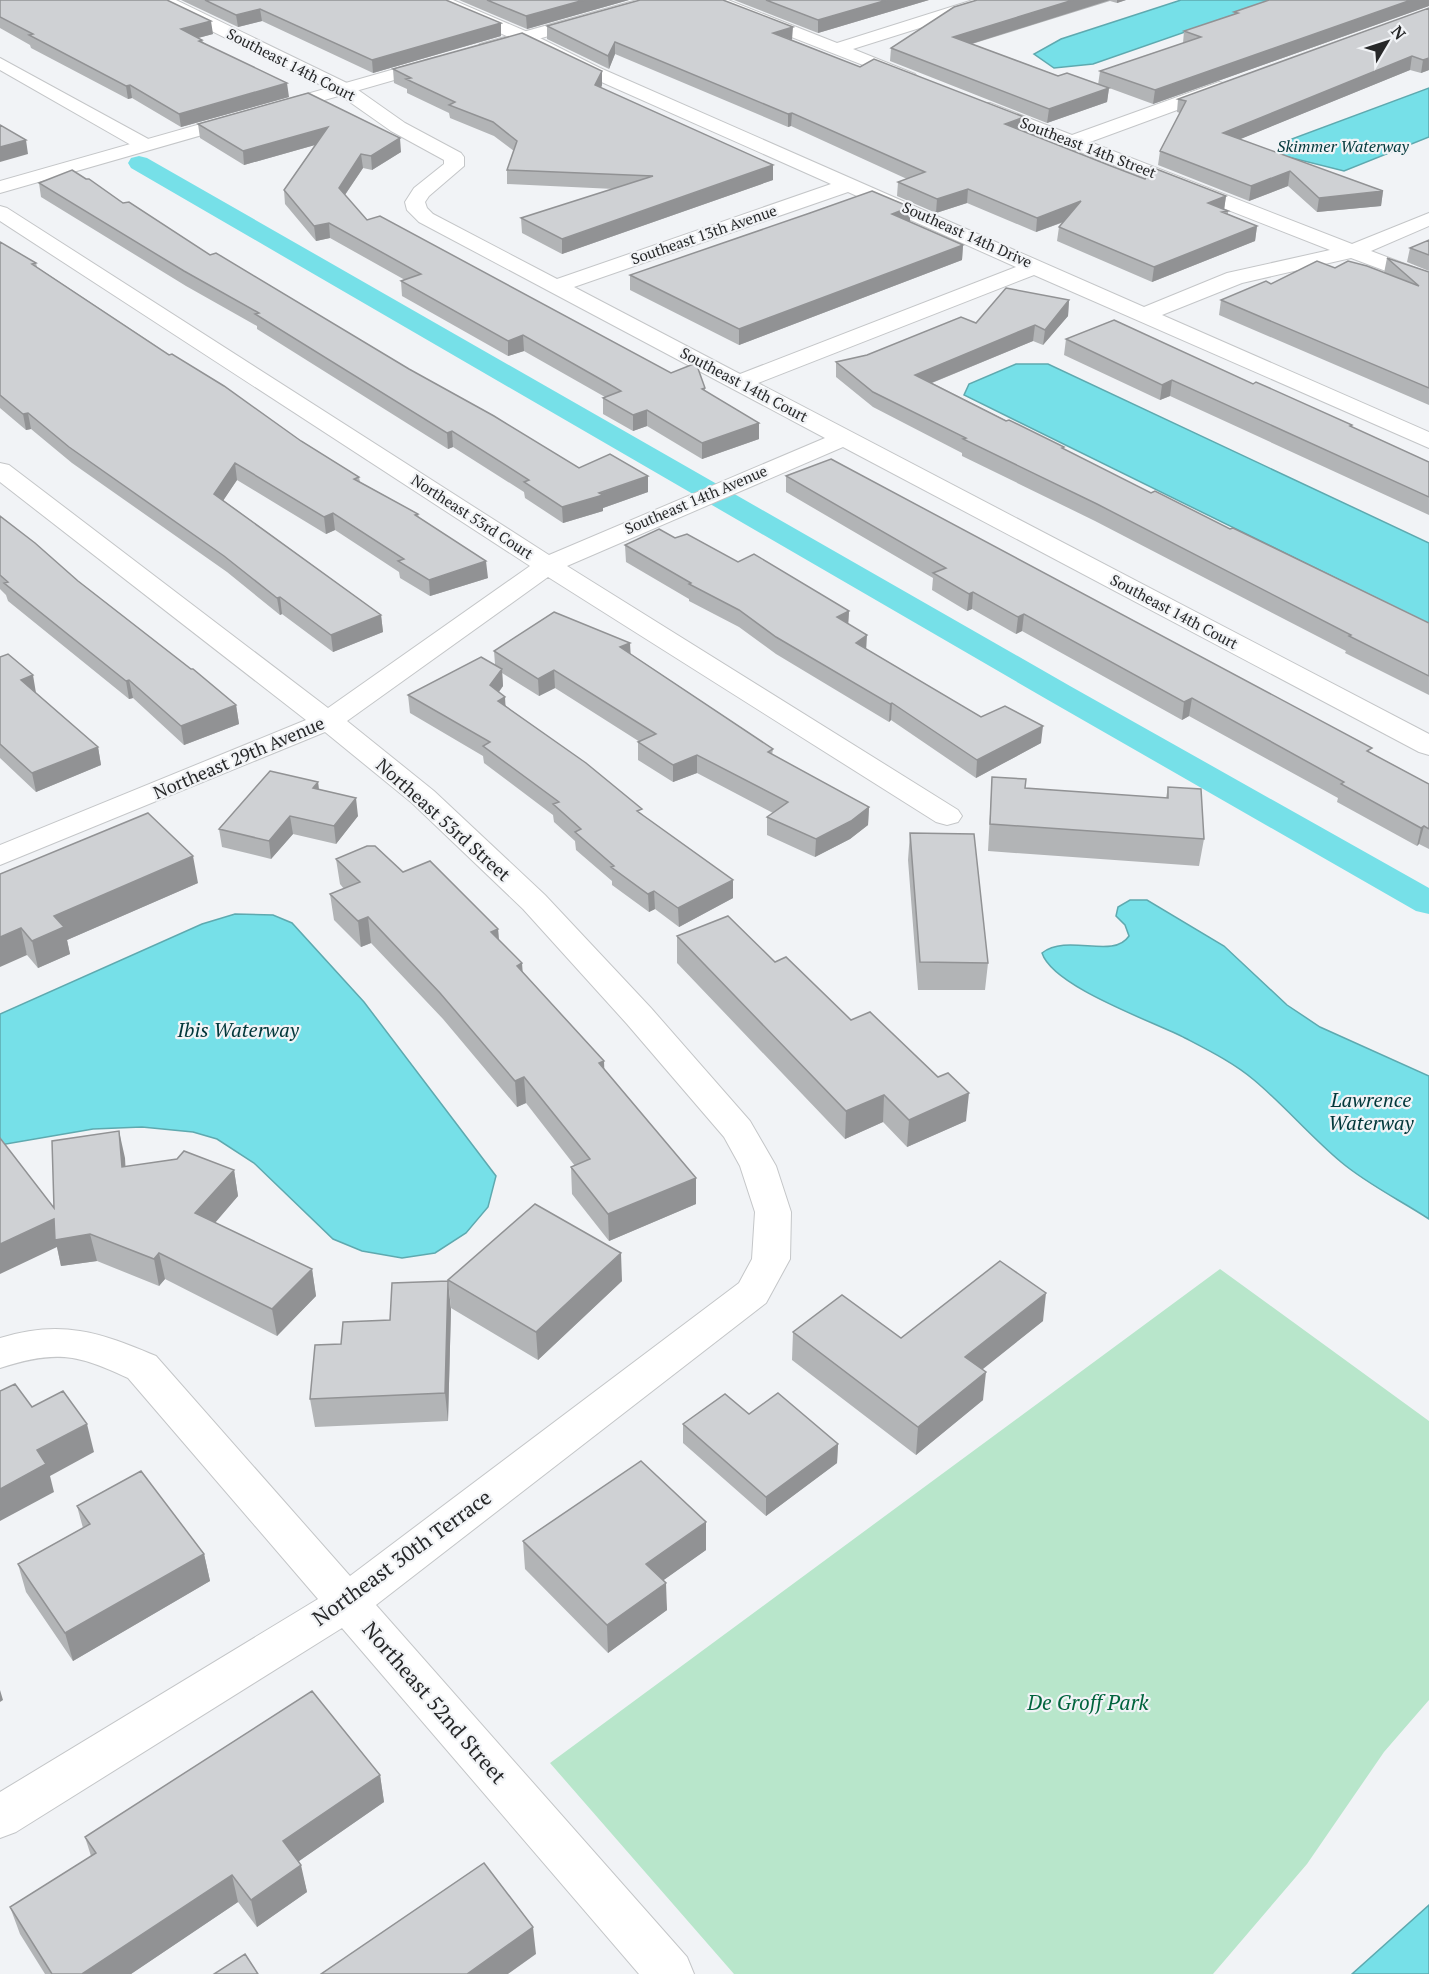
<svg xmlns="http://www.w3.org/2000/svg" width="1429" height="1974" font-family="'PT Serif',serif">
<style>
.green{fill:#b8e6cb}
.water{fill:#76e0e8;stroke:#5ea9af;stroke-width:1.5}
.lines{fill:none;stroke-linecap:round;stroke-linejoin:round}
.canal{fill:#76e0e8;fill-rule:evenodd}
.minor-casing{stroke:#c4c6c8;stroke-width:2}
.tertiary-casing{stroke:#c4c6c8;stroke-width:2}
.minor{fill:#fff;fill-rule:evenodd}
.tertiary{fill:#fff;fill-rule:evenodd}
.wall{fill:#b2b4b6}
.shaded-wall{fill:#919294}
.building{fill:#cfd1d4;stroke:#919294;stroke-width:1.5}
.labels{text-anchor:middle;stroke-width:4.5;stroke-linejoin:round;paint-order:stroke}
.far-street-label{font-size:15px;fill:#272829;stroke:#f1f3f6}
.far-water-label{font-size:16px;font-style:italic;fill:#01373a;stroke:#f1f3f6}
.street-label{font-size:18px;fill:#272829;stroke:#f1f3f6}
.water-label{font-size:20px;font-style:italic;fill:#01373a;stroke:#f1f3f6}
.near-street-label{font-size:21px;fill:#272829;stroke:#f1f3f6}
.near-park-label{font-size:21px;font-style:italic;fill:#00643d;stroke:#f1f3f6}
</style>
<rect width="100%" height="100%" fill="#f1f3f6"/>
<!-- green -->
<path class="green" d="M1220 1269 1429 1421V1700L1384 1752 1307 1864 1213 1974H734L550 1763Z"/>
<!-- water -->
<path class="water" d="M1181 0H1277L1093 64 1054 68 1034 54 1061 39Z
M1429 88V137L1344 171 1280 155 1281 143Z
M1016 364H1048L1429 543V624L964 395 969 384Z
M1130 900H1147L1224 946 1287 1005 1320 1027 1429 1076V1219C1400 1200 1367 1184 1341 1162 1310 1136 1285 1106 1254 1080 1234 1063 1208 1050 1185 1038 1152 1021 1053 987 1042 953 1068 933 1113 960 1129 936L1125 925 1116 916 1118 907Z
M235 914 273 915 292 923 364 1002 496 1176 488 1207 466 1233 435 1253 402 1258 362 1251 333 1239 254 1163 217 1139 193 1132 142 1127 93 1129 0 1145V1014L202 924Z
M1429 1905V1974H1352Z"/>
<g class="lines">
<!-- canal -->
<path class="canal" d="M139 156 147 158 1070 686 1429 888V914L1416 911 1048 700 131 168 128 163 131 158Z"/>
<!-- minor casing -->
<g class="minor-casing">
<path id="minor" d="M154 0H176L351 85 405 123 461 153 464 157V166L429 196 425 202 427 208 433 214 557 279 831 184 588 76 518 41 433 4 430 0H453L530 33 600 68 1144 307 1227 273 1330 250 976 111 974 107 976 103H990L1072 135 1219 82 1226 84 1228 88 1226 92 1090 142 1352 244 1429 213V226L1371 251 1429 273V287L1351 258 1242 283 1162 315 1429 432V448L1034 275 758 383 1429 734V755L1419 752 843 447 567 566 958 810 962 816 958 822 947 825 936 822 548 577 347 721 434 791 545 895 651 1008 750 1121 776 1166 791 1212 790 1259 766 1303 376 1605 687 1957 694 1974H639L342 1628 16 1832 0 1838V1792L318 1599 128 1378C76 1354 56 1350 0 1368V1338C61 1319 100 1332 156 1356L350 1576 739 1283 752 1259 755 1212 740 1166 724 1137 627 1024 523 909 412 803 325 732 0 865V845L306 720 0 482V463L9 465 328 708 530 566 0 221V206L7 208 549 555 825 438 419 222 407 210 405 202 414 188 444 164V160L391 131 337 93 157 4ZM848 192 1016 267 740 374 574 287Z
M704 0H728L837 43 973 0H999L996 4 853 49 915 74 918 78 915 82 909 83 707 4Z
M0 58 152 141 155 145 152 149H138L0 70Z"/>
</g>
<!-- tertiary casing -->
<g class="tertiary-casing">
<path id="tertiary" d="M637 0H665L662 4 492 52H480L477 48 480 44Z
M437 57 443 58 446 62 443 66 0 193V181Z"/>
</g>
<!-- minor -->
<use href="#minor" class="minor"/>
<!-- tertiary -->
<use href="#tertiary" class="tertiary"/>
</g>
<!-- wall -->
<path class="wall" d="M0 0 213 34 198 38 202 40 203 42 289 97 181 127 132 98 128 99 31 48 30 45 0 28Z
M181 0H446L501 36 373 73 262 21 238 27Z
M459 0H629L527 29Z
M734 0H929L818 33Z
M977 0H1126L1117 3 1110 1 972 44 1058 76 1098 85 1100 71 1183 43 1184 31 1234 14V12L1429 0V6L1153 104 1101 85 1109 88 1107 102 1047 123 890 61 891 48Z
M1429 8V70L1421 73 1410 70 1240 139 1383 191 1381 206 1317 212 1288 186 1249 201 1158 165 1160 151 1180 113 1177 112 1178 99Z
M547 26 792 40 1111 166 1145 179 1226 196 1224 210 1228 211V214L1257 226 1255 241 1152 282 1057 241 1059 227 1064 222 1036 232 967 203 936 213 897 196 898 182 907 179 791 126 788 127 615 54 609 69 547 39Z
M393 69 602 71V85L601 88 773 180 562 254 522 233 521 218 614 189 507 184V170L514 151 494 136 450 118 449 113 407 93V89L394 83Z
M198 124 401 152 372 170 363 168 345 195 367 220 671 373 705 388V391L759 439 702 459 647 426 633 431 603 414V398L605 397 524 351 508 356 402 296 401 281 405 280 330 238 316 241 285 204 284 190 315 145 244 165 200 138Z
M39 183 123 203 210 255 579 468 648 492 603 508V511L563 523 525 498 524 492 453 447 448 449 257 329V326L186 286 41 197Z
M1429 240V271L1407 262 1410 248Z
M0 242 36 263 37 267 301 441 359 477 360 482 418 514 419 518 488 578 430 596 400 578 399 572 335 530 326 534 237 480 223 500 381 615 383 632 333 652 282 614 280 615 227 572 72 463 31 429 26 430 0 408Z
M963 245 962 260 739 345 630 290V275Z
M1387 258 1429 272V405L1219 315 1221 300 1271 284 1335 268 1384 273Z
M1069 300 1068 316 1043 345 1033 341 932 383 1151 493 1230 529 1429 623V695L1345 653 1346 651 1095 521 962 456V453L873 407 836 377V362L867 355 976 323Z
M1066 339 1253 384 1352 425V427L1429 462V515L1170 396 1160 400 1064 355Z
M786 476 1371 753 1429 784V849L1419 844 1417 846 1337 802 1338 798 1189 716 1182 720 1022 631 1016 634 972 609 967 611 932 590 933 578 786 492Z
M0 516 78 581 236 705 239 724 184 745 133 698 129 699 8 601 6 595 0 589Z
M675 538 738 562 849 611 848 623 866 649 981 717 1041 743 976 778 891 720 889 722 776 654 739 627 689 601V599L626 562 625 545Z
M494 651 631 654 773 749 772 755 869 807 868 825 850 839 815 857 767 835V817L773 813 697 773 673 782 638 760V742H640L555 688 539 696 502 673 503 686 499 692 506 706 642 814 733 898 679 927 655 909 649 912 612 885V881L576 850 575 841 554 822 553 815 484 763 483 756 410 713 408 695 495 664Z
M0 657 36 693 98 747 101 765 36 792 0 758Z
M992 777 1025 788 1166 798 1168 787 1204 839 1199 866 988 851Z
M318 782 319 790 358 816 336 844 293 834 271 859 222 847 219 829Z
M910 833 988 963 985 990H918L908 860Z
M336 859 403 872 498 929 499 940 522 972 604 1061V1070L696 1178V1204L609 1241 572 1194 571 1167 575 1166 526 1103 517 1107 443 1019 371 943 361 947 334 920 330 894 344 889 340 884Z
M0 874 198 883 67 940 70 954 38 968 27 955Z
M677 936 775 962 851 1020 966 1121 907 1147 883 1122 845 1139 677 963Z
M125 1158V1166L234 1170 238 1196 215 1223 312 1269 316 1296 277 1336 165 1279 159 1286 97 1261 61 1266 57 1247 54 1208Z
M448 1280 622 1281 538 1360 451 1308Z
M451 1309 448 1421 315 1427 310 1399 341 1344 390 1320Z
M1043 1321 982 1369 983 1400 916 1455 792 1360 793 1332 901 1338Z
M749 1414 838 1444 837 1463 766 1516 683 1443V1424Z
M77 1506 204 1554 210 1581 73 1661 26 1592 18 1564 83 1528Z
M523 1541 706 1550 663 1580 667 1610 608 1653 525 1569Z
M380 1775 384 1802 299 1861 307 1892 257 1927 238 1902 131 1974H45L20 1934 10 1907 91 1856 85 1837Z"/>
<!-- shaded-wall -->
<path class="shaded-wall" d="M584 0H629L527 29 526 16Z
M887 0H929L818 33V20Z
M1073 0H1110L952 50 953 37Z
M1117 0H1126L1117 3Z
M1411 0H1429V6L1153 104 1155 90Z
M260 9 262 21 238 27 236 15Z
M211 21 213 34 183 42 181 29Z
M501 23V36L373 73 372 60Z
M793 27 792 40 773 33Z
M615 42V54L609 69 608 56Z
M1412 56 1410 70 1221 147 1223 133Z
M1429 58V70L1421 73 1423 60Z
M602 71V85L596 99 595 85Z
M287 83 289 97 181 127 179 114Z
M130 85 132 98 128 99 126 86Z
M1109 88 1107 102 1047 123 1049 109Z
M792 113 791 126 788 127V114Z
M1024 117 1023 131 1005 124Z
M328 127 329 141 244 165 243 151Z
M400 138 401 152 372 170 371 156Z
M26 140 28 154 0 162V147Z
M361 154 363 168 340 202 339 188Z
M773 165V180L562 254V239Z
M1290 171 1288 186 1249 201 1251 186Z
M968 189 967 203 936 213 937 199Z
M1383 191 1381 206 1317 212 1319 198Z
M1226 196 1224 210 1208 203Z
M1081 201 1079 216 1036 232 1037 218Z
M910 207V222L892 214Z
M329 223 330 238 316 241 314 226Z
M1257 226 1255 241 1152 282 1154 267Z
M963 245 962 260 739 345V329Z
M1069 300 1068 316 1043 345 1045 330Z
M1035 325 1033 341 914 390 915 375Z
M523 335 524 351 508 356V341Z
M1172 380 1170 396 1160 400 1162 385Z
M647 410V426L633 431V415Z
M28 413 31 429 26 430 23 414Z
M759 423V439L702 459V443Z
M452 431 453 447 448 449 447 433Z
M235 463 237 480 217 510 214 494Z
M648 476V492L603 508V511L563 523 562 507Z
M333 513 335 530 326 534 324 517Z
M486 561 488 578 430 596 429 580Z
M973 592 972 609 967 611 969 594Z
M280 597 282 614 280 615 277 598Z
M849 611 848 628 837 617Z
M1024 614 1022 631 1016 634 1018 617Z
M381 615 383 632 333 652 331 635Z
M867 635 866 652 856 643Z
M630 643 631 660 620 647Z
M502 669 503 686 491 702 490 685Z
M554 670 555 688 539 696 538 679Z
M33 675 36 693 21 680Z
M129 680 133 698 129 699 126 681Z
M505 697 506 715 498 701Z
M1192 698 1189 716 1182 720 1184 702Z
M892 703 891 720 889 722 890 704Z
M236 705 239 724 184 745 181 726Z
M1043 726 1041 743 976 778 977 760Z
M98 747 101 765 36 792 32 773Z
M697 755V773L673 782V765Z
M318 782 320 800 313 788Z
M356 798 358 816 336 844 334 826Z
M869 807 868 825 850 839 815 857 816 839Z
M290 816 293 834 271 859 269 841Z
M1424 826 1419 844 1417 846 1421 828Z
M193 856 198 883 67 940 70 954 38 968 32 941 54 916Z
M733 880V898L679 927 678 908Z
M654 891 655 909 649 912 648 894Z
M368 917 371 943 361 947 358 921Z
M21 928 27 955 0 967V937Z
M498 929 500 955 491 932Z
M522 963 524 989 517 966Z
M604 1061 605 1087 599 1063Z
M524 1077 526 1103 517 1107 515 1081Z
M969 1093 966 1121 907 1147 909 1120Z
M884 1095 883 1122 845 1139 846 1111Z
M119 1131 125 1158 127 1194 122 1167Z
M234 1170 238 1196 200 1240 195 1213Z
M696 1178V1204L609 1241 608 1214Z
M54 1219 90 1234 97 1261 61 1266 57 1247 0 1274V1244Z
M159 1253 165 1279 159 1286 154 1259Z
M621 1253 622 1281 538 1360 536 1332Z
M312 1269 316 1296 277 1336 272 1309Z
M448 1281 451 1309 448 1421 445 1393Z
M1046 1293 1043 1321 963 1385 965 1357Z
M986 1372 983 1400 916 1455 918 1427Z
M87 1424 94 1452 50 1476 54 1492 0 1521V1489L37 1450Z
M838 1444 837 1463 766 1516V1497Z
M706 1522V1550L647 1592 646 1564Z
M204 1554 210 1581 73 1661 65 1633Z
M666 1583 667 1610 608 1653 607 1625Z
M0 1690 3 1700 0 1702Z
M380 1775 384 1802 289 1868 283 1841Z
M301 1865 307 1892 257 1927 251 1900Z
M232 1875 238 1902 131 1974H82Z
M533 1927 536 1954 508 1974H467Z"/>
<!-- building -->
<path class="building" d="M0 0H167L211 21 181 29 202 40 199 41 287 83 179 114 130 85 126 86 29 35 33 34 0 17Z
M205 0H446L501 23 372 60 260 9 236 15Z
M487 0H584L526 16Z
M640 0H723L793 27 773 33 860 67 874 59 1024 117 1005 124 1111 166 1145 179 1151 167 1226 196 1208 203 1228 211 1222 212 1257 226 1154 267 1059 227 1081 201 1037 218 968 189 937 199 898 182 925 172 792 113 788 114 615 42 608 56 547 26Z
M766 0H887L818 20Z
M977 0H1073L953 37 1058 76 1067 73 1109 88 1049 109 891 48 954 7Z
M1269 0H1411L1155 90 1100 71 1201 37 1184 31 1238 13 1234 12Z
M1429 8V58L1423 60 1412 56 1223 133 1383 191 1319 198 1290 171 1251 186 1160 151 1186 101 1178 99Z
M522 33 602 71 595 85 773 165 562 239 521 218 653 176 507 170 517 141 493 122 449 105 455 102 406 79 411 78 393 69Z
M308 93 400 138 371 156 361 154 339 188 367 220 380 216 671 373 696 363 705 388 702 389 759 423 702 443 647 410 633 415 603 398 621 391 609 384 523 335 508 341 401 281 421 274 329 223 314 226 284 190 328 127 243 151 198 124Z
M0 125 26 140 0 147Z
M72 170 86 179H89L123 203 129 202 210 255 216 253 409 369 494 416 579 468 610 454 648 476 599 493 603 495 562 507 524 482 529 480 452 431 447 433 255 314 259 313 184 271 39 183Z
M872 191 910 207 892 214 963 245 739 329 630 275 810 213Z
M1429 240V255L1410 248Z
M0 242 36 263 32 264 169 355 172 354 224 386 301 441 359 477 354 479 418 514 415 515 486 561 429 580 398 561 404 559 333 513 324 517 235 463 214 494 381 615 331 635 280 597 277 598 224 556 69 447 28 413 23 414 0 395Z
M1387 258 1429 272V388L1221 300 1266 281 1271 284 1317 261 1335 268 1348 261 1367 266 1419 286Z
M1006 288 1069 300 1045 330 1035 325 915 375 1006 421 1009 420 1064 447 1062 448 1151 493 1155 491 1230 529 1233 528 1429 623V676L1349 636 1351 635 1097 504 963 439 966 438 873 392 836 362 867 355 961 317 976 323Z
M1114 320 1253 384 1256 382 1352 425 1350 426 1429 462V497L1172 380 1162 385 1066 339Z
M831 459 1372 748 1367 751 1429 784V829L1424 826 1421 828 1341 784 1344 782 1192 698 1184 702 1024 614 1018 617 973 592 969 594 933 573 946 568 786 476Z
M0 516 35 543 78 581 191 669H193L236 705 181 726 129 680 126 681 4 583 8 582 0 575Z
M659 529 675 538 687 534 738 562 754 554 849 611 837 617 867 635 856 643 981 717 1005 706 1043 726 977 760 892 703 890 704 776 637 739 610 689 584 691 583 625 545Z
M554 612 630 643 620 647 773 749 768 752 869 807 851 821 816 839 767 817 788 802 697 755 673 765 638 742 656 734 554 670 538 679 494 651Z
M8 654 33 675 21 680 98 747 32 773 0 744V657Z
M481 657 502 669 490 685 505 697 498 701 586 763 642 809 637 811 733 880 678 908 654 891 648 894 611 867 614 866 575 832 581 829 553 804 559 802 483 746 490 742 408 695Z
M270 771 318 782 313 788 356 798 334 826 290 816 269 841 219 829Z
M992 777 1026 779 1025 788 1168 798V787L1201 789 1204 839 990 824Z
M148 813 193 856 54 916 64 927 32 941 21 928 0 937V874Z
M910 833 974 834 988 963 920 962Z
M367 846H375L403 872 430 861 498 929 491 932 522 963 517 966 604 1061 599 1063 696 1178 608 1214 571 1167 590 1159 524 1077 515 1081 440 993 368 917 358 921 330 894 360 882 336 859Z
M728 916 775 962 786 957 851 1020 870 1012 938 1077 948 1073 969 1093 909 1120 884 1095 846 1111 677 936Z
M119 1131 122 1167 177 1159 184 1151 234 1170 195 1213 312 1269 272 1309 159 1253 154 1259 90 1234 55 1240 54 1219 0 1244V1138L54 1208 52 1141Z
M535 1204 621 1253 536 1332 448 1280Z
M1000 1261 1046 1293 965 1357 986 1372 918 1427 793 1332 842 1295 901 1338Z
M448 1281 445 1393 310 1399 315 1345 341 1344 343 1322 390 1320 392 1283Z
M15 1384 32 1407 63 1391 87 1424 37 1450 46 1464 0 1489V1391Z
M778 1393 838 1444 766 1497 683 1424 725 1394 749 1414Z
M641 1461 706 1522 646 1564 666 1583 607 1625 523 1541Z
M141 1471 204 1554 65 1633 18 1564 90 1524 77 1506Z
M312 1691 380 1775 283 1841 301 1865 251 1900 232 1875 82 1974H52L10 1907 96 1853 85 1837Z
M484 1863 533 1927 467 1974H321Z
M245 1954 258 1974H214Z"/>
<g class="labels">
<!-- far-street labels -->
<g class="far-street-label">
<text transform="translate(291 65) rotate(27)" y="5">Southeast 14th Court</text>
<text transform="translate(1088 148) rotate(21)" y="5">Southeast 14th Street</text>
<text transform="translate(704 235) rotate(-19)" y="5">Southeast 13th Avenue</text>
<text transform="translate(967 235) rotate(24)" y="5">Southeast 14th Drive</text>
<text transform="translate(744 385) rotate(28)" y="5">Southeast 14th Court</text>
<text transform="translate(696 500) rotate(-23)" y="5">Southeast 14th Avenue</text>
<text transform="translate(472 517) rotate(33)" y="5">Northeast 53rd Court</text>
<text transform="translate(1174 612) rotate(28)" y="5">Southeast 14th Court</text>
</g>
<!-- far-water labels -->
<g class="far-water-label">
<text x="1343" y="152">Skimmer Waterway</text>
</g>
<!-- street labels -->
<g class="street-label">
<text transform="translate(239 758) rotate(-23)" y="6">Northeast 29th Avenue</text>
<text transform="translate(443 820) rotate(42)" y="6">Northeast 53rd Street</text>
</g>
<!-- water labels -->
<g class="water-label">
<text x="238" y="1037">Ibis Waterway</text>
<text x="1371" y="1107">Lawrence<tspan x="1371" dy="23">Waterway</tspan></text>
</g>
<!-- near-street labels -->
<g class="near-street-label">
<text transform="translate(402 1558) rotate(-36)" y="7">Northeast 30th Terrace</text>
<text transform="translate(434 1703) rotate(49)" y="7">Northeast 52nd Street</text>
</g>
<!-- near-park labels -->
<g class="near-park-label">
<text x="1088" y="1710">De Groff Park</text>
</g>
</g>
<!-- north arrow -->
<g transform="translate(1387 42) rotate(51)" stroke="#f1f3f6" stroke-width="4.5" paint-order="stroke">
<path d="M0-4.5L10 22L0 15L-10 22Z" fill="#272829"/>
<text y="-9" font-size="16" font-weight="bold" text-anchor="middle" fill="#272829">N</text>
</g>
</svg>
